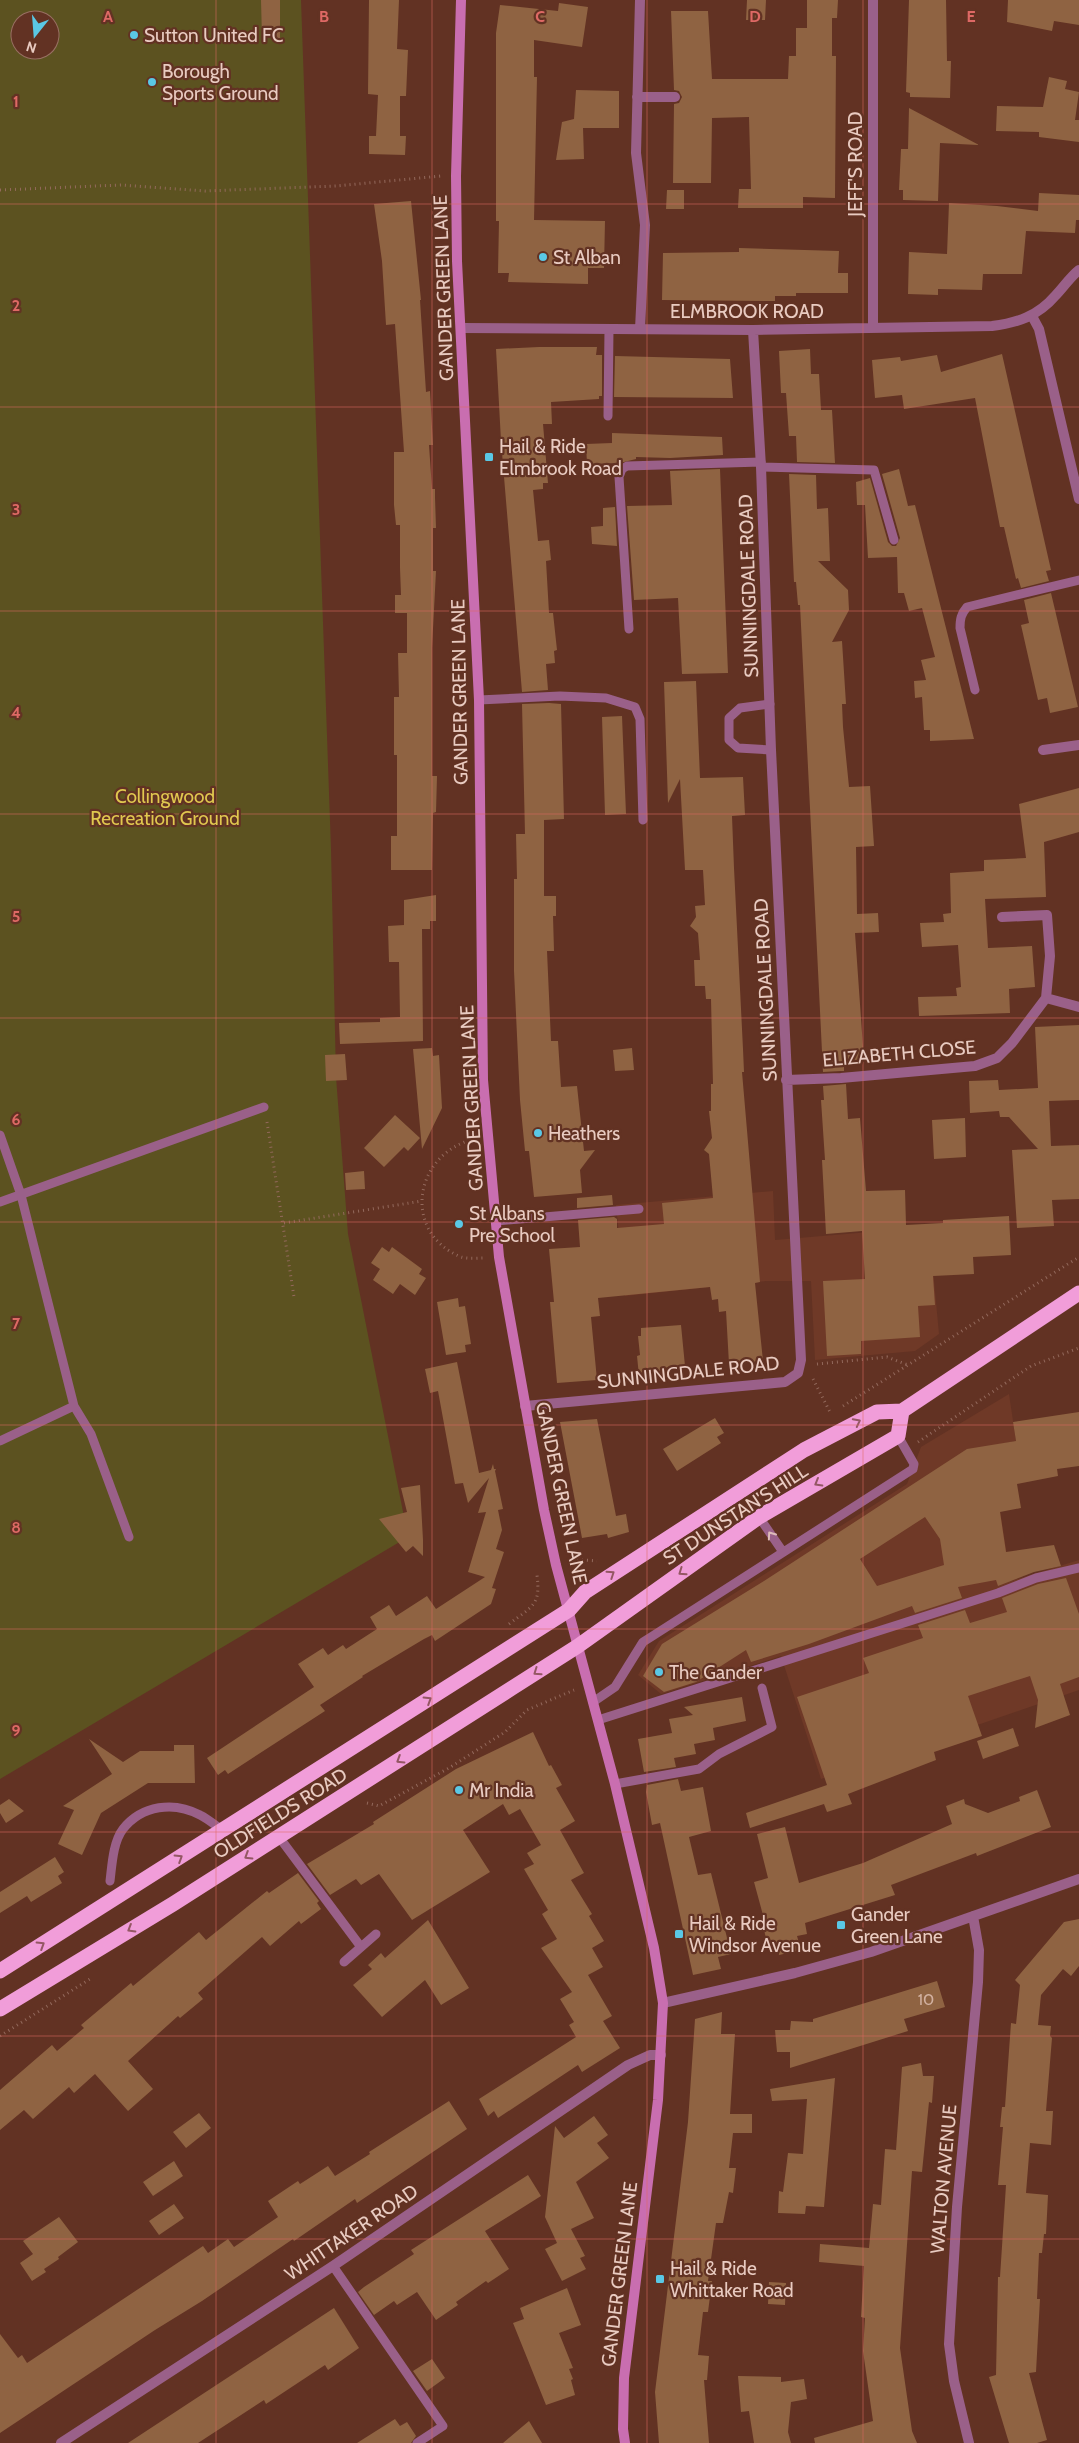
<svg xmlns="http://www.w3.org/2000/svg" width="1079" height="2443" font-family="Cabin,sans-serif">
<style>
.built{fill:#6f3927}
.green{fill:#5c5220;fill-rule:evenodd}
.building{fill:#8f6342;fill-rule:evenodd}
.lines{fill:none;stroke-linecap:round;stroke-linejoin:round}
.path{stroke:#93695c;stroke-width:3;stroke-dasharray:1 4;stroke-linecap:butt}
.lane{stroke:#9a6089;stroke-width:9}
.street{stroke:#9a6089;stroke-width:10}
.secondary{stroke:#c96eb0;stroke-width:10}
.highway{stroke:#f19dd9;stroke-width:15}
.oneway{stroke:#945763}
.oneway2{stroke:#ddbbb9}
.grid{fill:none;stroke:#de6965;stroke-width:1;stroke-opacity:0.55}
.poi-dot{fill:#5ac8e5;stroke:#623223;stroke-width:2}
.labels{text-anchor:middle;stroke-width:4.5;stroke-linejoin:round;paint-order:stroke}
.number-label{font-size:16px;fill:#d2b1a1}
.poi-label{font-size:19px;fill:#e9cbc1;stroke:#623223;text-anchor:start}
.street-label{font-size:19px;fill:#e9cbc1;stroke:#623223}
.park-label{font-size:19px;fill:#e0c84f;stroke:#623223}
.grid-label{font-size:16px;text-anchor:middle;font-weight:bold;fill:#de6965;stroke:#623223;stroke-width:4.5;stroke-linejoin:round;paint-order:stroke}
</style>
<rect width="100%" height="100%" fill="#623223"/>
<!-- built -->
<path class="built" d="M773 1191 775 1240 929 1227 939 1334 915 1351 815 1360 811 1281H766L625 1296 616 1205Z
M1009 1394 1016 1441 990 1446 1011 1581 1079 1560V1690L821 1779 781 1656 661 1694 638 1675 659 1641 907 1484 921 1447Z"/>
<!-- green -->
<path class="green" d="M0 0H301L331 849 336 1077 348 1234 408 1537 0 1779ZM20 20H50V50H20Z"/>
<!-- building -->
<path class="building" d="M261 0H280V38H262Z
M369 0H399L397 49 408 50 406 96H400V136H406L405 155 369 154V136H376L378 95 368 94Z
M747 0H766L765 20H746Z
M807 0H838L837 18H832V56H836L835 198 803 197V208H738L739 189H751L749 117 712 118 711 183H673L674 104 679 103 682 97 679 91 674 90 671 11H708L712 79H788L789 56H796V28H807Z
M909 0H946L947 61H951L950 98 910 97V93L906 92Z
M1008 0H1079V25L1054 21 1052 31 1007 22Z
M559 3 588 7 582 47 534 40V77H537L534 220 605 221 604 268H588V284L508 282 509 273H498L499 221H496V33L500 5 558 11Z
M1049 77 1067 81 1065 89 1079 92 1075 120H1079V142L1039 137V132L996 131 997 106 1043 107Z
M576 90 619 91V128H583L584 159 556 160 562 122 574 119Z
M909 108 979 145 940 143 938 201 903 200V190H899L901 149H908Z
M667 190H684V209H666Z
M1039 193 1079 195V220H1076L1075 233 1026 231 1022 274H983L982 290 938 289V295L908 294 909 252 947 254 949 203 997 206 1038 211Z
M411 201 421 300H420L426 392 430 391 433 445H429L432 489H435V497L436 528H433V571H436L432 648V776H437L436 812 433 813 432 870H391V836H397V755H394V697H399L398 653H407V613H395V595H401L400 568V525H396L394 505V452H404L395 324 386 325 382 261 374 204Z
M739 248 839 251 838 273H848V293H796V296H775V301L662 300 663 253 739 252Z
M539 347H597L596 355H602V396H599V399L551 402 552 424H543L548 483H543V489L533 490 538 541 549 540 551 560 546 561 549 613H553L557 650 554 651 555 663 546 664 548 690 522 692 501 441 496 349Z
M810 349 811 374H819L821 410H832L835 463 797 462 796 436H789L786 393H781L779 351Z
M1002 354 1051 570 1046 571 1049 581 1021 588 1018 578 1016 579 1004 527H1000L975 398 904 409 902 395 875 398 872 360 900 357 901 361 937 355 941 372Z
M615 356 730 359 733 398 614 397Z
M612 433 722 437 723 455 670 458 636 457V459L620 463 587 464 586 444 612 443Z
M720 469 728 673 682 674 678 598 634 600 627 506 672 505 670 471Z
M899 469 908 506 915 505 974 739 930 741V730H924L922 697 915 698 914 681 926 680 921 660 935 657 922 608 909 611 904 593H898L897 557 868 558 865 505H857L856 482 870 478 888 542 892 546H896L900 538 882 474Z
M789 474 816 475 817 509 828 508 830 561H818L848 590 849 610 832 642 842 641 846 704H842L843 727 849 787 870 786 874 846 856 847 857 914 878 913 879 932 855 933 864 1061 844 1062V1071H841L823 1072 800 605H798L796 582H794Z
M615 507 617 546 592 544 591 527 603 526V508Z
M1051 593 1078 707 1050 713 1047 698 1038 700 1021 625 1029 623 1024 600Z
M696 681 700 778 743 777 745 815 732 816 734 868 743 1049 744 1072H742L760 1282 755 1283 763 1361 729 1364 726 1311 719 1312 718 1299 712 1300 710 1287 598 1298 600 1316 591 1317 597 1380 557 1383 550 1302H554L549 1249 580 1247 578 1220 614 1217 617 1219V1228L664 1224 662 1203 713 1198 709 1154 704 1150 712 1138 709 1111H711V1084H713L711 999H706L705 986H695L694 960H700L698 933 690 926 696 917 695 906 705 905 703 870H685L680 779 668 803 664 682Z
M549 703 561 704 564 819 544 820V896H556V916H553L554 951H547L551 1041H558L561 1087 577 1086 584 1151 595 1150 580 1170 582 1193 534 1197 529 1151H525L520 1100 514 971V879H517L516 834H525L522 704Z
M622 716 626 814 605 815 602 717Z
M1079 788V832L1044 842 1046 897 985 899 988 948 1032 946 1035 987 1009 989 1010 1013 919 1016 918 997 957 996 956 988 961 987 958 945 922 947 920 923 944 922 943 914 951 913 950 873 984 871V860L1026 858 1019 804Z
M436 895V921H430V929H422L423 1041 340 1044 339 1023 380 1022V1018L400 1017 399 962H389L388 926 404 925V900Z
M1079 1025V1100L1049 1101 1051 1146 1079 1145V1199L1052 1200 1054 1226 1017 1228 1012 1150 1038 1149 1009 1117H1000L999 1111 970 1113 969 1081 998 1080 999 1090 1038 1088 1035 1027Z
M432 1048 433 1056 439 1055 442 1108 422 1149 413 1049Z
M632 1048 634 1070 615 1071 613 1050Z
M345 1054 347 1080 326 1081 325 1055Z
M846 1084 848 1119 860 1118 866 1191 905 1190 906 1225 943 1223V1220L1009 1216 1011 1255 973 1257 974 1274 933 1276 935 1305 918 1306 920 1337 861 1341V1354L827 1356 823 1281 865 1279 862 1231 826 1234 822 1160H825L821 1100H824L823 1086Z
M395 1115 420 1138 408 1151 404 1147 384 1167 364 1148Z
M965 1118 966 1157 934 1159 932 1120Z
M364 1171 365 1189 346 1190 345 1173Z
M612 1195 613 1205 577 1208V1198Z
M382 1247 389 1252 392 1247 422 1269 419 1274 426 1278 415 1295 400 1284 393 1294 373 1280 380 1269 371 1263Z
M458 1298 459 1307 465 1306 471 1344 465 1345 466 1352 446 1355 437 1302Z
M681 1325 685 1366 661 1368V1374L639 1376 637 1356 640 1355 638 1336H641V1328Z
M457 1362 479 1473 491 1470 493 1464 494 1469H496L495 1471 503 1509 498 1510 502 1530 496 1549 504 1552 492 1588 496 1589 491 1604 435 1641 432 1635 424 1639 362 1676 363 1677 320 1705 325 1711 228 1774 225 1770 218 1775 207 1758 314 1687 298 1664 323 1648 328 1655 343 1645 346 1649 377 1629 370 1617 389 1605 396 1616 427 1596 436 1609 485 1577 468 1572 486 1512 478 1513 489 1478 468 1503 463 1483 455 1484 438 1391 430 1393 425 1369Z
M1079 1412V1466L1057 1469 1058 1476 1017 1484 1021 1508 1000 1512 1006 1552 1054 1545 1061 1566 1034 1572 998 1586 996 1580 958 1587 962 1598 915 1613 912 1606 809 1644 751 1662 746 1650 696 1682 664 1692 643 1676 662 1644 764 1581 967 1449 1016 1441 1013 1422ZM925 1517 940 1539 944 1565 877 1586 860 1559Z
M715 1418 724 1433 717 1437 721 1443 677 1471 663 1449Z
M597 1419 616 1516 626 1514 629 1532 608 1538 607 1534 582 1538 560 1422Z
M420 1485 423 1540V1556L413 1546 406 1552 379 1519 407 1512 401 1488Z
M1066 1578 1079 1614V1677L1060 1684 1070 1715 1035 1728 1038 1700 1030 1676 968 1696 982 1736 934 1752 936 1760 848 1794 852 1804 827 1812 824 1804 750 1828 746 1813 827 1785 797 1697 869 1673 863 1658 923 1638 918 1625 965 1610 970 1623 1007 1612 1002 1598 1038 1584Z
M742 1697 746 1721 713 1728 715 1740 694 1744 696 1754 674 1758 676 1767 644 1772 638 1739 672 1733 669 1719 693 1715 684 1707Z
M1013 1728 1019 1746 983 1759 977 1741Z
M533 1732 549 1766 551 1765 562 1785 556 1788 575 1821 560 1830 584 1873 571 1880 592 1914 589 1916 604 1941 592 1948 603 1967 588 1975 612 2016 603 2021 620 2048 582 2072 578 2065 498 2118 494 2111 488 2116 479 2099 576 2037 569 2025 574 2022 560 1999 572 1992 541 1948 557 1939 542 1914 548 1910 524 1869 534 1864 527 1853 541 1845 520 1809 509 1815 503 1804 463 1830 490 1872 412 1920 379 1874 361 1885 356 1879 330 1895 307 1864 374 1824 373 1822 456 1769Z
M89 1739 123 1762 140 1751H174V1745H194L195 1783H148L101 1813 82 1855 58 1844 74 1810 63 1806 112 1774Z
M678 1779 681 1791 703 1787 711 1831 689 1837 698 1875 711 1873 731 1954 718 1957 721 1969 693 1975 660 1823 652 1825 646 1792 647 1785Z
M1037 1790 1051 1827 977 1856 976 1853 891 1885 895 1895 805 1923 807 1934 797 1936 801 1950 779 1955 777 1945 768 1946 763 1926H766L754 1882 768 1878 757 1834 785 1827 799 1883 863 1863 952 1824 946 1806 964 1799 965 1804 988 1813 1020 1801 1019 1797Z
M9 1799 24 1811 6 1823 0 1813V1805Z
M55 1857 64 1872 58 1876 62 1883 31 1902 27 1896 0 1913V1892Z
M298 1873 319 1901 317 1903 321 1909 301 1924 299 1921 270 1946 262 1937 198 1993 203 1999 180 2018 178 2016 128 2061 153 2089 128 2111 95 2074 74 2093 69 2087 33 2119 24 2110 0 2130V2090L52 2045 57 2051 84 2028 81 2025 131 1983 133 1986 199 1932 206 1940 267 1891 269 1893Z
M1079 1919V1966L1071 1976 1063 1969 1041 1995 1038 2025 1051 2026 1050 2036 1052 2038 1046 2111H1053L1051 2145 1030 2143 1026 2193 1048 2195 1046 2234H1044L1042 2253H1039L1037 2299H1040L1036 2372 1029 2373 1047 2440 1037 2443H1009L989 2377 996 2375 998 2277H1000L1006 2185H998L1003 2127H1000L1002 2107H1005L1011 2023 1016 2024 1020 1985 1015 1980 1064 1922Z
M428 1920 469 1988 441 2005 425 1980 382 2017 353 1985 372 1969 368 1965 381 1953 385 1958Z
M937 1981 945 2007 904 2019 908 2031 790 2068V2052H777L775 2030H790L791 2021 813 2022V2019Z
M722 2012 721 2034H735L730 2114H752V2133H733L729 2168H736L733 2193 729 2192 723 2223H716L708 2281H712L708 2312H703L698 2355 709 2356 707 2380H704L709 2443H659L655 2392 688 2122 695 2019Z
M921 2063 923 2076H934L932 2103 929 2102 922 2172 912 2171 900 2348 912 2431 917 2443H815L814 2438 873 2421 863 2351 865 2318 861 2317 864 2266 819 2262 820 2244 869 2248 873 2204 881 2205 885 2149 896 2150 902 2067Z
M835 2078 824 2207 806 2206 805 2214 778 2213 779 2191 783 2192 788 2153 803 2154 807 2099 772 2101 770 2089Z
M449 2101 467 2129 357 2203 355 2199 294 2241 293 2239 202 2301 155 2330 0 2433V2334L18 2358 22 2355 27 2363 203 2246 208 2253 228 2239 234 2247 278 2217 268 2201 298 2181 300 2184 328 2166 335 2176 370 2154 369 2152Z
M199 2113 211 2128 186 2148 173 2132Z
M594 2116 608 2135 597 2143 609 2158 576 2182 594 2218 571 2229 585 2256 580 2258 586 2269 562 2281 545 2249 557 2243 545 2217 555 2126 564 2138Z
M174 2161 183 2176 153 2196 143 2182Z
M528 2175 541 2196 485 2231 509 2269 488 2283 486 2281 456 2302 458 2305 436 2320 417 2292 397 2305 394 2301 374 2315 358 2292 364 2287 414 2254 411 2250Z
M174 2204 184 2218 159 2235 149 2221Z
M59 2217 78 2242 58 2257 59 2259 44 2269 46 2272 32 2281 20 2263 33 2254 23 2241Z
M769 2282 786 2283 785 2305 768 2304Z
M567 2288 581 2325 559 2333 573 2368 569 2369 573 2379 571 2380 575 2395 546 2405 513 2323 524 2319 520 2308Z
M334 2308 359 2348 328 2370 325 2365 266 2404 264 2400 198 2443H128Z
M432 2359 445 2378 427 2391 413 2371Z
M738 2376 781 2377V2382L804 2379 807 2399 791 2402 788 2432 791 2443H754L749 2411 741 2412Z
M395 2419 400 2426 407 2422 416 2436 411 2443H357Z
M529 2421 542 2443H503Z"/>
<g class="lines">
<!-- path -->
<path class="path" d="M0 190 121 185 205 191 336 186 441 176
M267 1122 294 1297
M474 1139C414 1154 401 1232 461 1257 468 1259 477 1258 484 1258
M284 1223 422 1201
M817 1364 887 1357 908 1365
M813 1379 831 1414
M843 1406 1079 1257
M918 1442 1031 1366 1079 1348
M572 1559 597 1561
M509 1624C532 1606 541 1606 537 1575
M367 1803 379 1806 449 1768 505 1732 527 1710 574 1690
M0 2036 90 1979"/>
<!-- lane -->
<path class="lane" d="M608 416 609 329
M761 467 874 470 894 540
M629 629 619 477 622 469 627 466 761 462
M975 690 960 628C960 619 961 614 967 607L1079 580
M479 700 560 696 606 698 635 707 640 719 643 820
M770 704 740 708 729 718V740L738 748 771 750
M0 1135 21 1195 74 1406 91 1434 129 1537
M0 1202 264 1107
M496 1221 639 1209
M0 1441 74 1406
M759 1517 783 1552
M593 1702 615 1687 643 1642 651 1637 913 1469 914 1464 898 1436
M598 1720 998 1593 1036 1578 1079 1568
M615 1784 699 1769 719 1754 772 1727 762 1688
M279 1837 361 1947
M110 1881C112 1865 113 1842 123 1829 142 1805 174 1801 200 1815 208 1819 215 1825 222 1830
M344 1962 376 1934
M333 2266 443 2426 417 2443"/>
<!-- street -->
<path class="street" d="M640 0 636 153 645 225 640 329
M637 97H675
M1032 316 1039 329 1079 499
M873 327V0
M461 328 753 330 992 326C1017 323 1038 316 1055 296 1063 288 1070 277 1079 270
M1043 750 1079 745
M1046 998 1079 1007
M786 1080 841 1078 975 1066 997 1058 1012 1043 1046 998 1050 956 1047 915 1002 917
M525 1406 785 1382 798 1373 801 1360 771 750 761 467 753 330
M663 2003 795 1973 871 1952 1079 1879
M61 2443 333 2266 628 2065 650 2055H661
M969 2443 954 2381 949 2344 957 2207 978 1982 979 1950 973 1916"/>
<!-- secondary -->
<path class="secondary" d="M461 0 456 176 457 261 479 700 483 1080 499 1257 544 1510 556 1565 615 1784 654 1948 663 2003 658 2100 624 2378 623 2429 625 2443"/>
<!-- highway -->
<path class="highway" d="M0 1971 569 1610 585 1592 804 1450 877 1412 902 1411 1079 1293
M0 2009 173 1904 512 1688 578 1646 759 1517 898 1436 902 1411"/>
</g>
<!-- one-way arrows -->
<defs><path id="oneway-chevron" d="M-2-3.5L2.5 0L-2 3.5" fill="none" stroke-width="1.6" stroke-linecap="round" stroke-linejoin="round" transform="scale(1.25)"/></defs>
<g class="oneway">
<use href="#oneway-chevron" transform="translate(857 1422) rotate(-27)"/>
<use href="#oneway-chevron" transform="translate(818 1483) rotate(150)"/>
<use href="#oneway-chevron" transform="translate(682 1572) rotate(145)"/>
<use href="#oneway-chevron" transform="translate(611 1574) rotate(-34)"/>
<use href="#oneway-chevron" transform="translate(537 1672) rotate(145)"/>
<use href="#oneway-chevron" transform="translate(428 1700) rotate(-32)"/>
<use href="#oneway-chevron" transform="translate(400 1760) rotate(148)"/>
<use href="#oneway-chevron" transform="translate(248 1856) rotate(148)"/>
<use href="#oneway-chevron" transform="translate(179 1858) rotate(-32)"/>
<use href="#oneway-chevron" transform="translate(131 1929) rotate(149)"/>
<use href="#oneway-chevron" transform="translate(41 1945) rotate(-32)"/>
</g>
<use class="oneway2" href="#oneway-chevron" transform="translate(771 1535) rotate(-125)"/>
<!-- grid -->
<path class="grid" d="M216 0V2443M432 0V2443M647 0V2443M863 0V2443M0 204H1079M0 407H1079M0 611H1079M0 814H1079M0 1018H1079M0 1222H1079M0 1425H1079M0 1629H1079M0 1832H1079M0 2036H1079M0 2239H1079"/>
<!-- markers -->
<g class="poi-dot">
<circle cx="134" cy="35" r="5"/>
<circle cx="152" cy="82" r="5"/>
<circle cx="543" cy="257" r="5"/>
<rect x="484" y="452" width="10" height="10" rx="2.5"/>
<circle cx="538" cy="1133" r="5"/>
<circle cx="459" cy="1224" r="5"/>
<circle cx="659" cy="1672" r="5"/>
<circle cx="459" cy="1790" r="5"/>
<rect x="836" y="1920" width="10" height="10" rx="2.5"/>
<rect x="674" y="1929" width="10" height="10" rx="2.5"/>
<rect x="655" y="2274" width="10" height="10" rx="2.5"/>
</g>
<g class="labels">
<!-- number labels -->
<g class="number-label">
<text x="926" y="2005">10</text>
</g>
<!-- poi labels -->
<g class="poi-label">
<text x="144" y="42">Sutton United FC</text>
<text x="162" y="78">Borough<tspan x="162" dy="22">Sports Ground</tspan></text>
<text x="553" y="264">St Alban</text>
<text x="499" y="453">Hail &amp; Ride<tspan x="499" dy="22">Elmbrook Road</tspan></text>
<text x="548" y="1140">Heathers</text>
<text x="469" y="1220">St Albans<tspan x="469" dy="22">Pre School</tspan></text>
<text x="669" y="1679">The Gander</text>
<text x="469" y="1797">Mr India</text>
<text x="851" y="1921">Gander<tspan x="851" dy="22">Green Lane</tspan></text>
<text x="689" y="1930">Hail &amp; Ride<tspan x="689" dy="22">Windsor Avenue</tspan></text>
<text x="670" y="2275">Hail &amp; Ride<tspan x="670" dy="22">Whittaker Road</tspan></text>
</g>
<!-- street labels -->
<g class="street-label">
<text transform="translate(855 164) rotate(-90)" y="7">JEFF'S ROAD</text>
<text transform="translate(443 288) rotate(-92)" y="7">GANDER GREEN LANE</text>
<text x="747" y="318">ELMBROOK ROAD</text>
<text transform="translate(748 586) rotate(-92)" y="7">SUNNINGDALE ROAD</text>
<text transform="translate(459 692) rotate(-91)" y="7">GANDER GREEN LANE</text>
<text transform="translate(765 990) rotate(-93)" y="7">SUNNINGDALE ROAD</text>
<text transform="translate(899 1053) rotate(-5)" y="7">ELIZABETH CLOSE</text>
<text transform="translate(471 1098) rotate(-93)" y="7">GANDER GREEN LANE</text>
<text transform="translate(688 1372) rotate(-6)" y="7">SUNNINGDALE ROAD</text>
<text transform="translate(562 1493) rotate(78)" y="7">GANDER GREEN LANE</text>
<text transform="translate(735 1514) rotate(-33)" y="7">ST DUNSTAN'S HILL</text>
<text transform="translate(280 1813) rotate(-32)" y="7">OLDFIELDS ROAD</text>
<text transform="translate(943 2179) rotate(-85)" y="7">WALTON AVENUE</text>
<text transform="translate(351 2232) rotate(-34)" y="7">WHITTAKER ROAD</text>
<text transform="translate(619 2274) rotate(-83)" y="7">GANDER GREEN LANE</text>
</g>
<!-- park labels -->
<g class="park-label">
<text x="165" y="803">Collingwood<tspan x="165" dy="22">Recreation Ground</tspan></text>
</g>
</g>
<g class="grid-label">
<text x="108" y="22">A</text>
<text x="324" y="22">B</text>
<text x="540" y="22">C</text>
<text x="755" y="22">D</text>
<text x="971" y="22">E</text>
<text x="16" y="107">1</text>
<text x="16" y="311">2</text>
<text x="16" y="515">3</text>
<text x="16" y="718">4</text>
<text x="16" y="922">5</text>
<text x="16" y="1125">6</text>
<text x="16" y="1329">7</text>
<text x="16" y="1533">8</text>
<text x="16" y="1736">9</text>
</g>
<!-- north arrow -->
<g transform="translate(35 35) rotate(197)"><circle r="24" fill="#623223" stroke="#986f62"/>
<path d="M0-4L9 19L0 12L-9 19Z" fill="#5ac8e5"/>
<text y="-8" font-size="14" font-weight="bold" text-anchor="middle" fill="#e9cbc1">N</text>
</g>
</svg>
